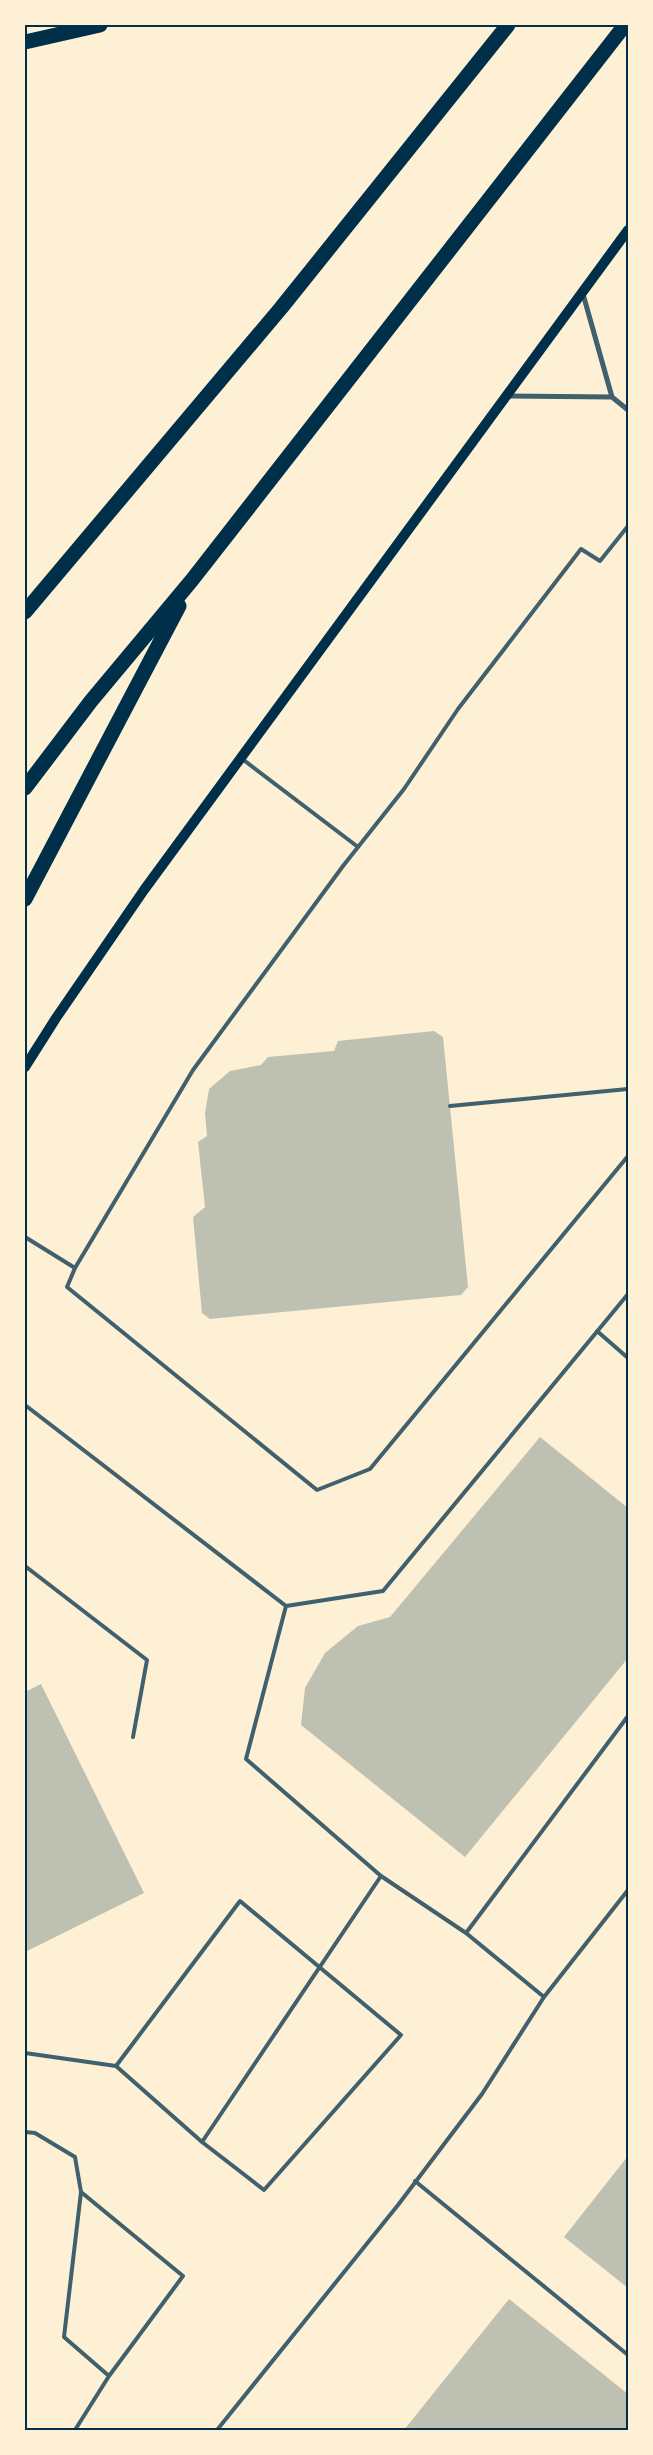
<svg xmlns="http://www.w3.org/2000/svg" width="653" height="2455" font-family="'Nunito Sans',sans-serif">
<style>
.building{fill:#bec0b2}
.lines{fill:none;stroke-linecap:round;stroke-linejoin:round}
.service{stroke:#3f606c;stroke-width:4}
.minor{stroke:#3f606c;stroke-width:5}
.secondary{stroke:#003049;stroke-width:10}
.motorway{stroke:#003049;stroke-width:15}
.neatline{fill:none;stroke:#003049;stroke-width:2}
</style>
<rect width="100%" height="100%" fill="#fdf0d5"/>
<!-- building -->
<path class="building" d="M434 1031 443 1037 468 1287 461 1295 210 1319 202 1313 193 1217 205 1207 198 1142 207 1136 205 1113 209 1089 230 1071 261 1065 268 1057 334 1051 338 1041Z
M540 1437 628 1508V1658L465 1857 301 1725 305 1688 325 1653 358 1626 390 1617Z
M41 1684 144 1893 25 1952V1692Z
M628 2156V2288L564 2237Z
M509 2299 628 2394V2430H404Z"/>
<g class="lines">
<!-- service -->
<path class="service" d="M628 526 600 561 581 549 458 709 404 789 343 866 193 1070 75 1268 67 1287 317 1490 370 1469 628 1156
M241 758 358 847
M450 1106 628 1089
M25 1237 75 1268
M597 1331 628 1358
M25 1405 286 1606 246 1759 381 1876 202 2142 116 2066 25 2053
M25 1566 147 1660 133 1737
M286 1606 383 1591 628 1294
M381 1876 466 1933 628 1716
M466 1933 544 1997
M116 2066 240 1901 401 2035 264 2190 202 2142
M25 2132 35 2133 75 2157 81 2192 183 2276 109 2376 75 2430
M415 2181 628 2355
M81 2192 64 2337 109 2376
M217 2430 398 2205 482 2094 544 1997 628 1890"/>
<!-- minor -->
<path class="minor" d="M583 294 612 397 628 410
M507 396 612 397"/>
<!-- secondary -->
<path class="secondary" d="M25 1067 56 1018 144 890 628 230"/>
<!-- motorway -->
<path class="motorway" d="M25 42 100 25
M25 612 281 308 508 25
M25 788 91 701 192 580 625 25
M25 899 179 606"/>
</g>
<!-- border -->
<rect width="653" height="2455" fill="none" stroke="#fdf0d5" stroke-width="52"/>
<rect x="26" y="26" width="601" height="2403" class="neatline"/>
</svg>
